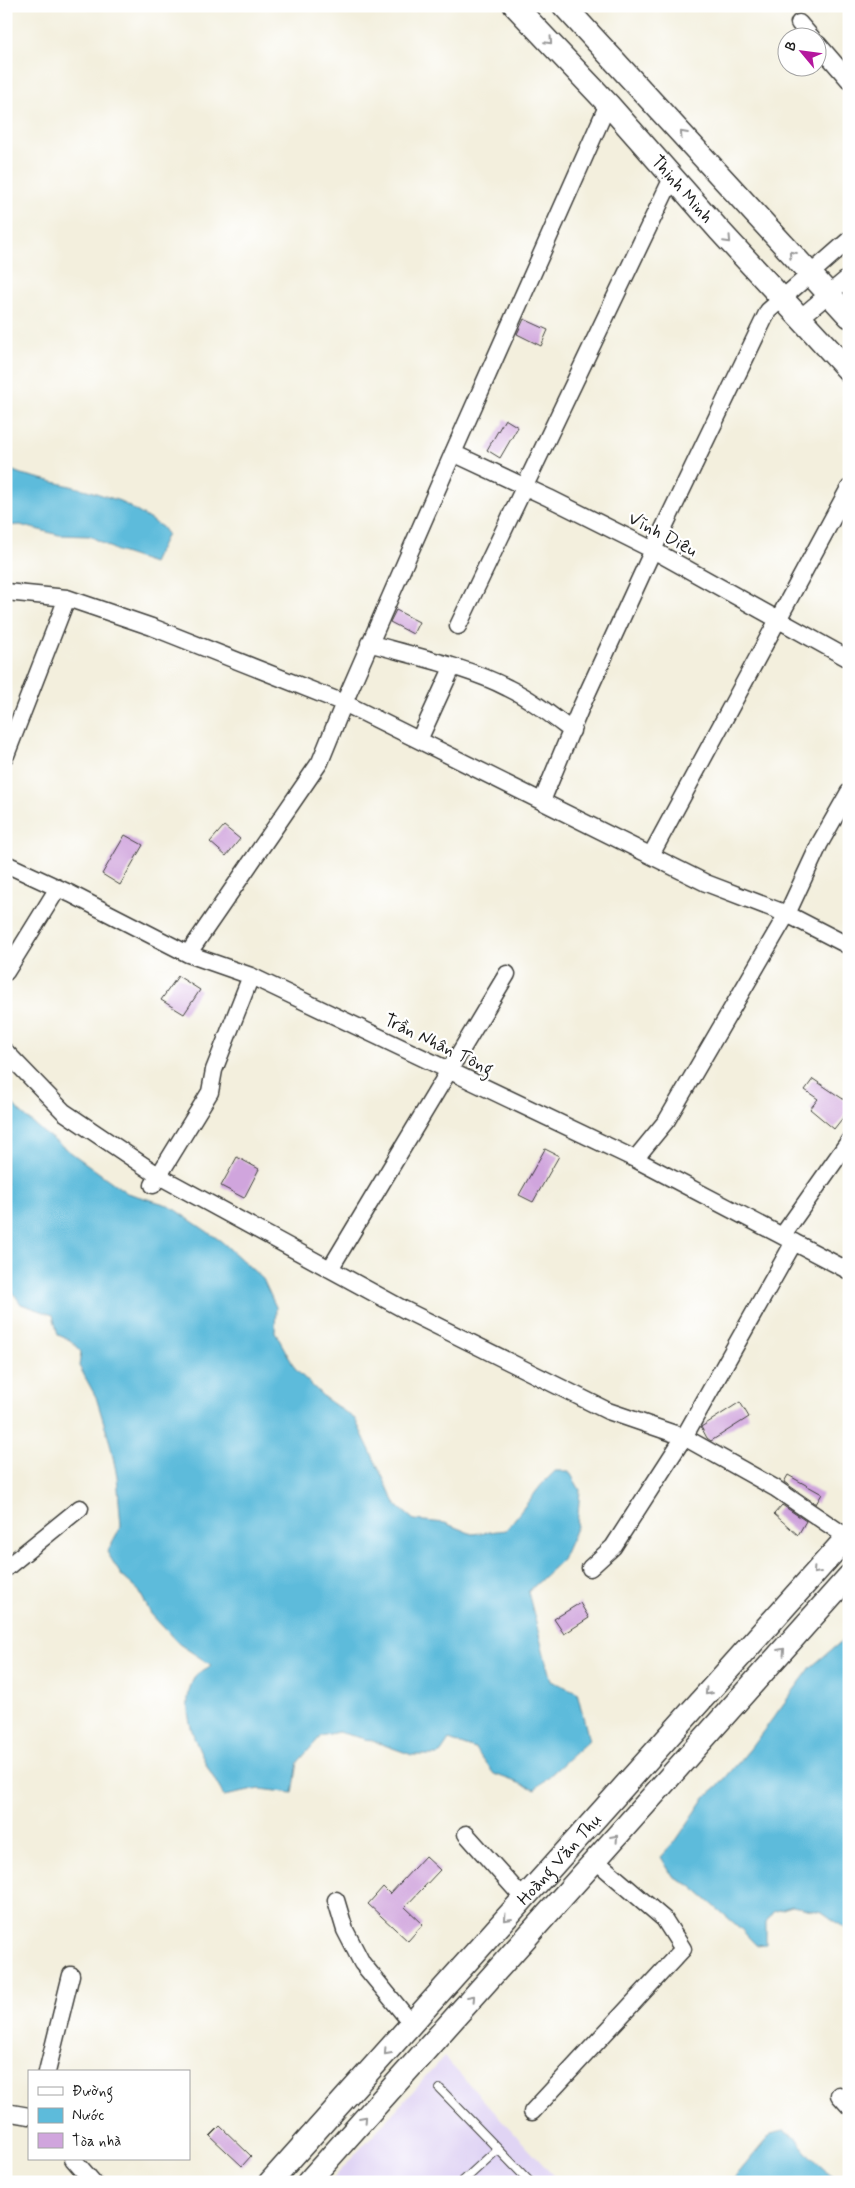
<svg xmlns="http://www.w3.org/2000/svg" width="855" height="2188" font-family="Mynerve,sans-serif">
<style>
.built{fill:#e0d4f4}
.water{fill:#5dbbdb;stroke:#3c6c7c}
.building{fill:#d0a5dd}
.lines{fill:none;stroke-linecap:round;stroke-linejoin:round}
.service-casing{stroke:#3c3c39;stroke-width:10}
.minor-casing{stroke:#3c3c39;stroke-width:19}
.secondary-casing{stroke:#3c3c39;stroke-width:25}
.service{stroke:#fff;stroke-width:8}
.minor{stroke:#fff;stroke-width:16}
.secondary{stroke:#fff;stroke-width:22}
.oneway{stroke:#999}
.labels{text-anchor:middle;stroke-width:4.5;stroke-linejoin:round;paint-order:stroke}
.street-label{font-size:18px;fill:#1c1c1c;stroke:#fff}
</style>
<rect width="100%" height="100%" fill="#fff"/>
<filter id="ink" filterUnits="userSpaceOnUse"><feTurbulence type="fractalNoise" baseFrequency=".02" numOctaves="2"/><feDisplacementMap in="SourceGraphic" scale="10" xChannelSelector="R" yChannelSelector="G"/><feConvolveMatrix kernelMatrix="1 2 1 2 8 2 1 2 1" color-interpolation-filters="sRGB"/></filter>
<filter id="wash" filterUnits="userSpaceOnUse"><feTurbulence type="fractalNoise" baseFrequency=".0096" numOctaves="4" result="noise"/><feDisplacementMap in="SourceGraphic" scale="20" xChannelSelector="R" yChannelSelector="G"/><feGaussianBlur stdDeviation="1.12" result="paint"/><feColorMatrix in="noise" values="0 0 0 0 0 0 0 0 0 0 0 0 0 0 0 0 0 1.4 0 .05"/><feComposite in="paint" operator="in"/></filter>
<g filter="url(#wash)">
<rect width="100%" height="100%" fill="#f3efdd"/>
<!-- built -->
<path class="built" d="M444 2057 559 2182H330Z"/>
<!-- water -->
<path class="water" d="M6 468 21 474 87 490 120 501 162 527 167 534 153 563 117 551 90 536 59 535 20 525 6 526Z
M6 1096 20 1112 44 1133 127 1193 168 1205 221 1241 263 1279 276 1307 275 1332 296 1370 325 1398 355 1419 396 1505 414 1520 445 1523 472 1534 506 1530 542 1484 555 1471H569L580 1490 577 1526 562 1560 528 1592 551 1681 577 1692 589 1740 535 1789 494 1774 475 1749 449 1740 439 1755H412L373 1741 338 1732 321 1736 298 1762 293 1793 260 1789 224 1796C206 1764 173 1714 195 1676 198 1672 207 1669 211 1665L179 1644 151 1614 139 1591 121 1575 107 1552 121 1526 117 1476 110 1443 96 1397 79 1366 81 1352 70 1340 58 1335 53 1315 21 1304 6 1282Z
M849 1635V1931L822 1912 792 1906 773 1912 766 1922V1944L756 1945 741 1929 691 1886 673 1877 661 1857 675 1842 706 1796 721 1783 750 1749 811 1667Z
M784 2131 797 2139 815 2161 839 2182H731L771 2134Z"/>
<g id="blocks">
<!-- building -->
<path class="building" d="M524 319 548 330 541 346 517 334Z
M505 419 518 427 500 458 487 450Z
M396 610 419 622 413 634 390 622Z
M224 826 240 839 226 856 210 842Z
M125 835 143 845 120 885 102 874Z
M178 976 200 990 184 1014 161 1000Z
M813 1079 849 1103V1110L834 1129 810 1109 818 1099 805 1090Z
M545 1149 559 1156 533 1202 519 1195Z
M237 1157 259 1169 244 1198 221 1186Z
M740 1402 749 1417 711 1441 707 1438 701 1427Z
M788 1475 822 1494 816 1504 784 1482Z
M782 1505 806 1521 798 1535 774 1514Z
M580 1603 589 1618 564 1634 554 1619Z
M425 1856 440 1870 405 1907 423 1924 408 1941 368 1904 383 1887 390 1894Z
M220 2126 251 2156 242 2166 210 2136Z"/>
</g>
</g>
<g filter="url(#ink)">
<use href="#blocks" fill-opacity="0" stroke="#3c3c39" stroke-width="1"/>
<g class="lines">
<!-- service casing -->
<g class="service-casing">
<path id="service" d="M440 2089 530 2182
M462 2182 498 2149"/>
</g>
<!-- minor casing -->
<g class="minor-casing">
<path id="minor" d="M799 23 812 38
M818 44 849 80
M800 318 849 277
M453 453 549 498 653 550 849 659
M6 592 67 598 152 627 344 703 706 883 787 914 849 946
M458 626 672 178
M369 643C413 656 468 667 508 688 531 699 551 715 572 731
M419 740 452 668
M6 755 67 598
M542 801 581 707 653 550 768 311 849 240
M651 855 849 488
M6 864 71 894 188 954 251 976 635 1159 849 1271
M188 954 320 762 344 703 453 453 608 104
M6 972 58 888
M6 1052 64 1112 159 1176 405 1310 608 1411 684 1437 775 1488 847 1537
M635 1159 667 1120 787 914 820 843 849 792
M153 1185 210 1092 214 1070 251 976
M782 1236 849 1141
M330 1269 507 974
M6 1568 80 1508
M590 1568 613 1547 684 1437 794 1242
M466 1834 524 1899
M336 1900 345 1930 362 1963 412 2024
M47 2072 71 1975
M839 2095 849 2106
M6 2112 29 2116
M532 2112 683 1949 664 1919 595 1860
M73 2159 93 2182"/>
</g>
<!-- secondary casing -->
<g class="secondary-casing">
<g id="secondary">
<path id="s1" d="M515 6 608 104 719 230 849 371"/>
<path d="M564 6 849 316"/>
<path id="s2" d="M270 2182 849 1535"/>
<path d="M308 2182 849 1576"/>
</g>
</g>
<!-- service -->
<use href="#service" class="service"/>
<!-- minor -->
<use href="#minor" class="minor"/>
<!-- secondary -->
<use href="#secondary" class="secondary"/>
</g>
<!-- one-way arrows -->
<defs><path id="oneway-chevron" d="M-2-3.5L2.5 0L-2 3.5" fill="none" stroke-width="1.6" stroke-linecap="round" stroke-linejoin="round" transform="scale(1.25)"/></defs>
<g class="oneway">
<use href="#oneway-chevron" transform="translate(549 41) rotate(47)"/>
<use href="#oneway-chevron" transform="translate(683 134) rotate(-132)"/>
<use href="#oneway-chevron" transform="translate(728 240) rotate(47)"/>
<use href="#oneway-chevron" transform="translate(792 254) rotate(-132)"/>
<use href="#oneway-chevron" transform="translate(816 1571) rotate(132)"/>
<use href="#oneway-chevron" transform="translate(782 1651) rotate(-48)"/>
<use href="#oneway-chevron" transform="translate(708 1692) rotate(132)"/>
<use href="#oneway-chevron" transform="translate(615 1838) rotate(-48)"/>
<use href="#oneway-chevron" transform="translate(507 1918) rotate(132)"/>
<use href="#oneway-chevron" transform="translate(472 1998) rotate(-48)"/>
<use href="#oneway-chevron" transform="translate(387 2052) rotate(132)"/>
<use href="#oneway-chevron" transform="translate(364 2119) rotate(-48)"/>
</g>
</g>
<g class="labels">
<!-- street labels -->
<g class="street-label">
<text dy="6" stroke="none"><textPath href="#s1" startOffset="248">Thịnh Minh</textPath></text>
<text transform="translate(663 534) rotate(28)" y="6">Vĩnh Diệu</text>
<text transform="translate(439 1044) rotate(26)" y="6">Trần Nhân Tông</text>
<text dy="6" stroke="none"><textPath href="#s2" startOffset="434">Hoàng Văn Thụ</textPath></text>
</g>
</g>
<!-- margin -->
<rect width="855" height="2188" fill="none" stroke="#fff" stroke-width="25"/>
<!-- legend -->
<rect x="28" y="2070" width="162" height="90" fill="#ffffff" stroke="#a4a4a4"/>
<rect x="38" y="2087" width="25" height="8" fill="#ffffff" stroke="#a4a4a4"/>
<text x="72" y="2096" font-size="15" fill="#1c1c1c">Đường</text>
<rect x="38" y="2108" width="25" height="15" fill="#5dbbdb" stroke="#a4a4a4"/>
<text x="72" y="2120" font-size="15" fill="#1c1c1c">Nước</text>
<rect x="38" y="2133" width="25" height="15" fill="#d0a5dd" stroke="#a4a4a4"/>
<text x="72" y="2146" font-size="15" fill="#1c1c1c">Tòa nhà</text>
<!-- north arrow -->
<g transform="translate(802 52) rotate(299)"><circle r="24" fill="#ffffff" stroke="#a4a4a4"/>
<path d="M0-4L9 19L0 12L-9 19Z" fill="#b5179e"/>
<text y="-8" font-size="14" font-weight="bold" text-anchor="middle" fill="#1c1c1c">B</text>
</g>
</svg>
